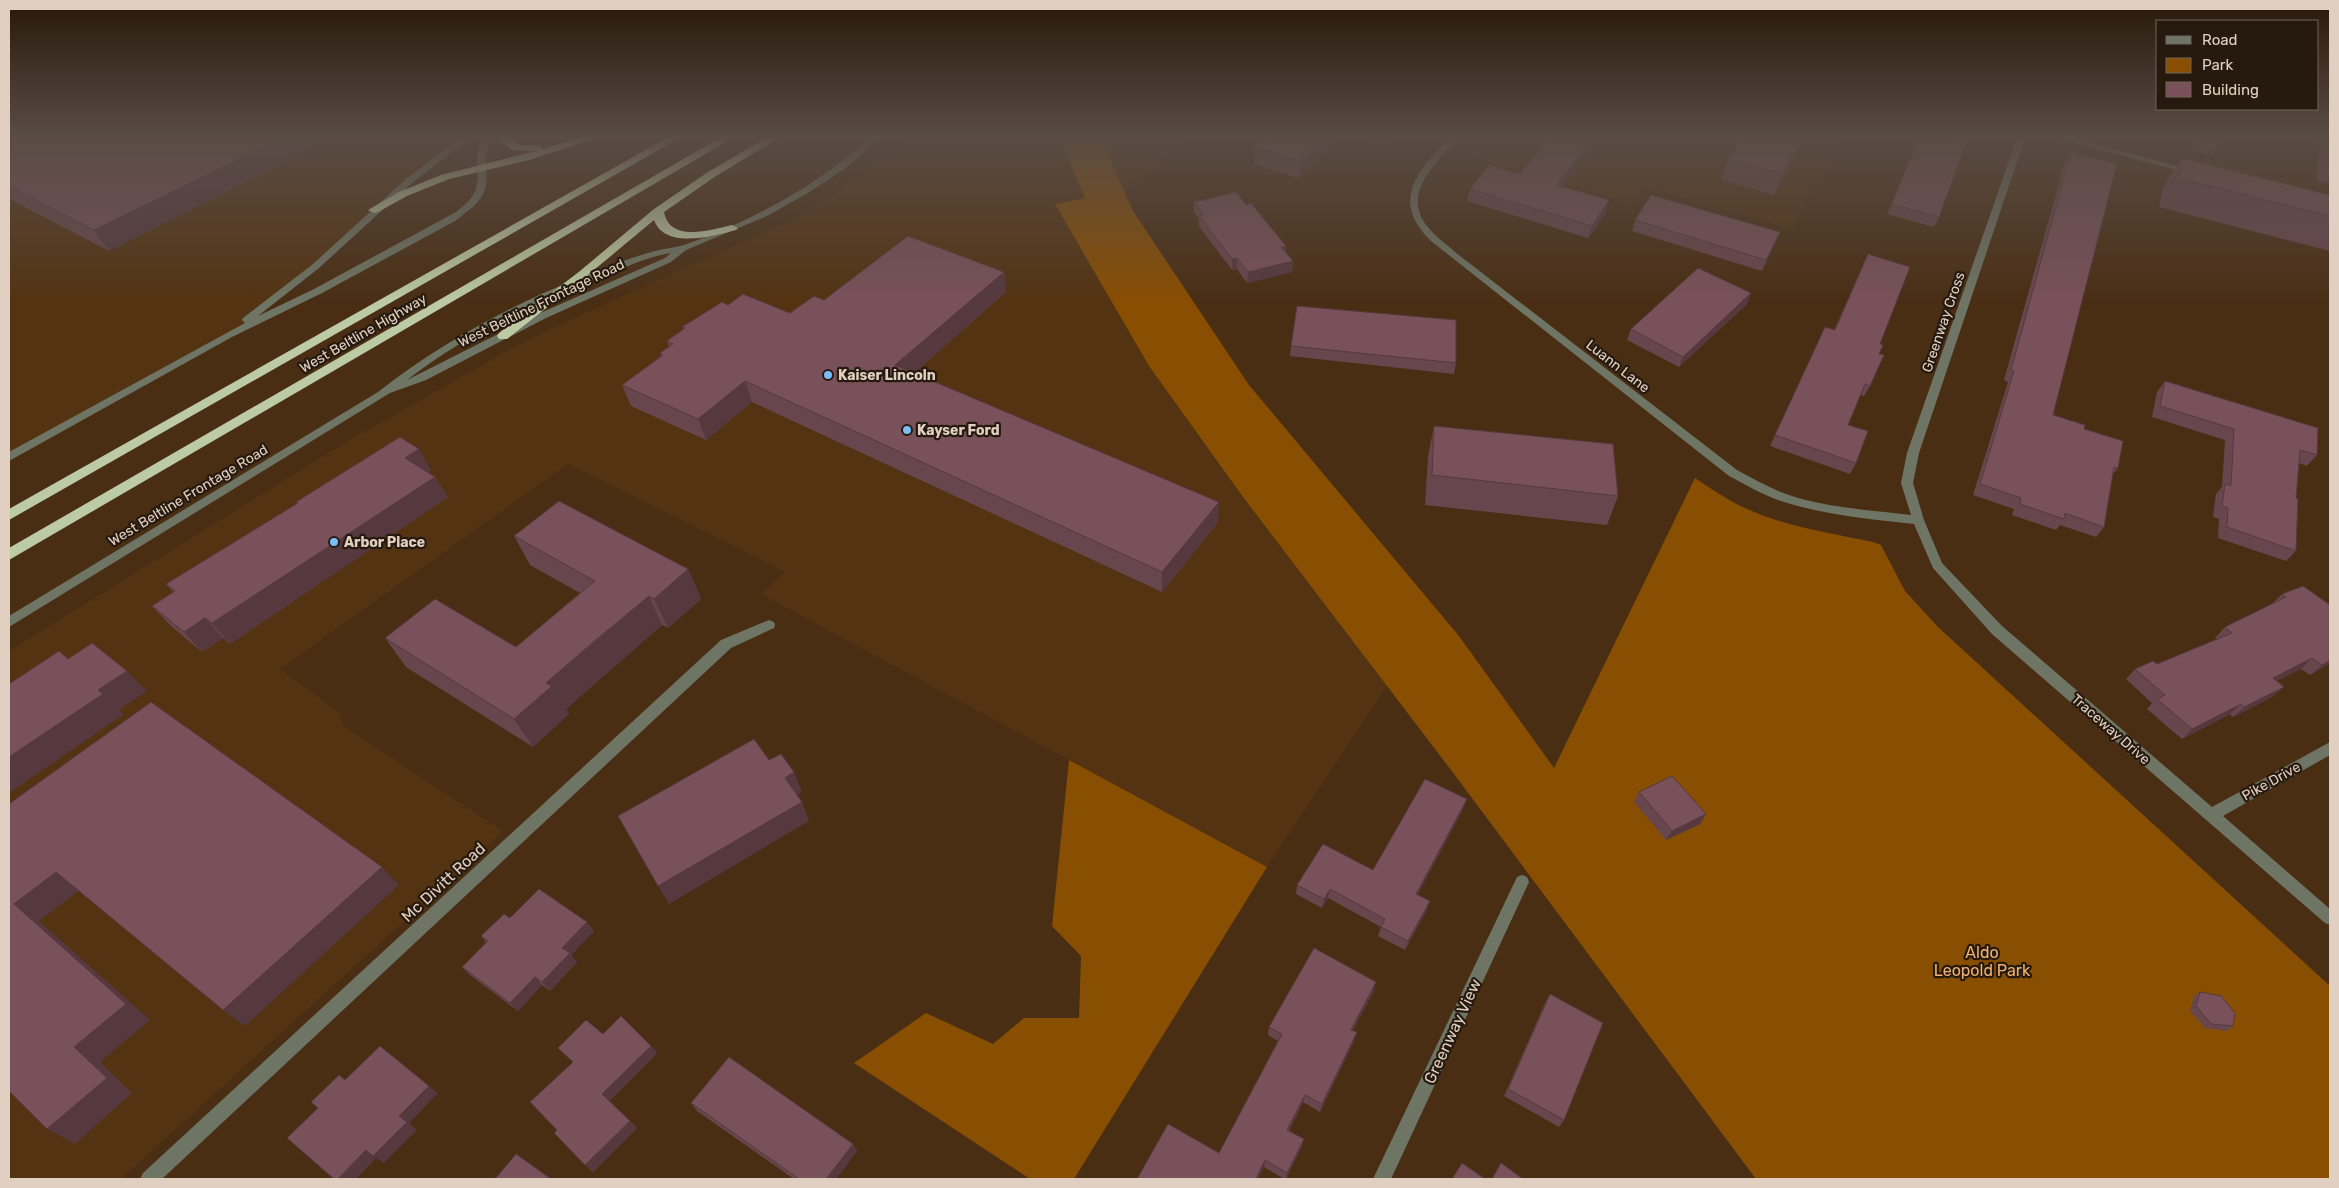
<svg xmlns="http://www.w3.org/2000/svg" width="2339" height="1188" font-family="Rubik,sans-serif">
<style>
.built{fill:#533312}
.green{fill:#884e02}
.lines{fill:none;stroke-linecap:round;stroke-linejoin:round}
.minor{fill:#6f7565;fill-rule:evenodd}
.highway{fill:#bdcba4;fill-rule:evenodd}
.wall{fill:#68464d}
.shaded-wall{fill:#55393f}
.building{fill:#79515a;stroke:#55393f}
.poi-dot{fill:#78bff7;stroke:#261a0f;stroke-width:2}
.labels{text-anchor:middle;stroke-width:4.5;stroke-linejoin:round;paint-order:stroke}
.street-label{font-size:14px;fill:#e1d0c2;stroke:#261a0f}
.poi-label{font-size:14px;font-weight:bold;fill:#e1d0c2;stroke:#261a0f;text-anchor:start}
.near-street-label{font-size:16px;fill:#e1d0c2;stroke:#261a0f}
.near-park-label{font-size:16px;fill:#f2b174;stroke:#261a0f}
</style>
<rect width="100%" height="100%" fill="#492e14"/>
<!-- built -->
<path class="built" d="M9 135H470L446 151 315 267 228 335 9 457Z
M907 135H1058L1085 198 1056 204 1149 366 1387 686 1267 867 761 594 785 572 568 464 280 669 340 713 342 725 503 831 121 1179H9V651L346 442 488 362 500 354 554 327 796 218 862 176 893 151Z
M1100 135H1190L1125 192Z
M1457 135H1844L1792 229 1644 187 1631 204 1445 148Z"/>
<!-- green -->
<path class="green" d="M1058 135H1100L1133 211 1249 385 1459 636 1554 768 1695 478C1707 486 1719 494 1731 501 1775 525 1824 532 1873 542L1881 545 1905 591 1938 627 2330 986V1179H1756L1451 770 1243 497 1149 366 1055 204 1085 198Z
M1069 760 1267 867 1074 1179H1030L854 1063 926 1013 993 1044 1024 1018H1079L1081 956 1052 926Z"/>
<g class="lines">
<!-- minor -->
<path class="minor" d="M464 135H474L412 183 319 268 258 316 314 289 456 212C462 207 469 202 473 195 485 175 467 155 488 135H497C474 161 494 170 483 194 477 206 465 213 455 221L322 293 232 337 9 461V452L245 323 242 320 243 318 313 264 406 179Z
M873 135H883L847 167 808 193 767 216 686 250 671 262 546 318 426 380 390 393 9 627V616L378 392C440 344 507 307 579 278 602 269 626 259 651 252 661 249 673 248 684 245 753 221 820 184 873 135ZM671 253 665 258 538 314 407 380C466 334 536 301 606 275 626 267 649 256 671 253Z
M1452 135H1461C1441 159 1403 188 1424 222 1432 234 1445 243 1455 252L1737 470C1754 479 1771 489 1789 495 1828 508 1870 510 1911 515L1901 483 1907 453 2018 135H2026L1919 453 1913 483 1924 520 1942 563 2002 626 2212 807 2330 742V755L2223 816 2330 909V925L2325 923 1992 634 1933 568 1914 524C1869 519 1824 515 1781 501 1763 495 1746 485 1729 476L1431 241C1388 199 1420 169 1452 135Z
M2044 135H2060L2196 171 2192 174Z
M769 620 774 622 775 625 774 628 731 648 162 1179H140L143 1173 721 640Z
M1522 875 1527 877 1529 882 1391 1179H1373L1517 877Z"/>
<!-- highway -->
<path class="highway" d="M501 135H511L512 141C522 148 531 144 542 146V149L589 135H606L529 160 449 179 407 196 378 212 374 213 368 210 399 192 441 175 536 151 512 150 501 141Z
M672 135H685L9 520V509Z
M725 135H738L9 560V548Z
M771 135H784L716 176 664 212C670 243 710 230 732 225L738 228 736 230C713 236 665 250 654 220L588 275 507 339H499L497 336 499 333 580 271 654 209 708 172Z"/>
</g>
<!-- wall -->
<path class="wall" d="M9 135H339L109 251 9 199Z
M1267 135H1342L1299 178 1254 164 1255 147Z
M1361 135H1397L1389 144Z
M1551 135H1600L1562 186 1606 213 1588 238 1467 201 1470 189 1520 174Z
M1743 135H1805L1774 195 1721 180 1728 160Z
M1920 135H1948L1939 217 1934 227 1887 214Z
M2195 135H2219L2217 150 2213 155 2193 150Z
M2319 135H2330V184L2317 181Z
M2071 152 2053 415 2084 429 2118 468 2113 474 2104 527 2096 537 2060 525 2056 530 2012 515 2014 509 1973 495 2008 382 2004 380 2065 162Z
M2182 158 2330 195V251L2159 207 2163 187Z
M1194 202 1246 205 1286 246V253L1293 261 1292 272 1247 283 1237 269 1232 270 1199 226V219L1194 212Z
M1635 220 1780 232 1762 271 1632 231Z
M1868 254 1880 344 1879 354 1870 386 1864 396 1860 395 1848 425 1856 463 1850 474 1770 446 1825 327 1834 330Z
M1004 272 1006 292 914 373 1218 522 1162 592 752 402 706 440 631 406 622 385 661 357 660 353 669 347 667 341 683 330 682 327 728 305 790 313 824 300Z
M1747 304 1679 367 1627 340 1631 329Z
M1291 346 1456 363 1454 374 1290 356Z
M2165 381 2317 455 2307 466 2299 463 2296 498V551L2286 561 2218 538 2219 519 2213 517 2216 494 2222 487 2225 440 2152 417 2157 392Z
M1434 426 1618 496 1607 525 1425 505 1428 456Z
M431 470 428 472 435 477 448 497 230 644 223 638 202 652 171 626 152 606 173 592 166 584 298 503 296 502Z
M514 536 688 569 701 599 668 628 662 625 608 672 566 709 569 714 533 747 406 667 385 638 516 647 580 593 530 565Z
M2303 586 2330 663 2310 675 2301 669 2276 681 2284 687 2272 697 2233 717 2230 714 2182 739 2147 709 2152 703 2126 679 2135 669 2157 664 2217 639 2215 638 2225 627 2272 604 2282 594Z
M1639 792 1706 814 1700 824 1666 840 1634 802Z
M1467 799 1463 809 1418 894 1427 910 1405 950 1378 936 1381 927 1328 898 1322 908 1296 894 1297 885 1373 870Z
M510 918 594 931 571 955 577 962 550 991 542 985 518 1011 470 975 462 967 486 942 481 936Z
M1374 991 1353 1030 1354 1041 1320 1112 1303 1102 1289 1131 1302 1146 1286 1179H1284L1264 1167 1219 1153 1278 1041 1268 1035 1269 1027Z
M2200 992 2233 1026 2227 1031 2205 1028 2190 1011 2194 996Z
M1550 994 1564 1120 1559 1127 1504 1096 1545 1003Z
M603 1034 651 1046 657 1053 609 1101 637 1128 593 1172 585 1165 557 1130 573 1062 558 1048Z
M691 1103 853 1144 857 1151 836 1179H794L697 1111Z"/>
<!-- shaded-wall -->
<path class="shaded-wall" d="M288 135H339L109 251 94 230Z
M1327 135H1342L1299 178 1300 161Z
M1390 135H1397L1389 144Z
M1594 135H1600L1554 197 1557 185Z
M1803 135H1805L1774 195 1783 174Z
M1609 200 1606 213 1588 238 1592 226Z
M1780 232 1776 242 1762 271 1766 260Z
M1286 246 1285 257 1281 247Z
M1237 258V269L1232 270V259Z
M1293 261 1292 272 1247 283 1248 272Z
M1004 272 1006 292 899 386 895 365Z
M1751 293 1747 304 1679 367 1683 357Z
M745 381 752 402 706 440 698 419Z
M419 449 431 470 418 478 405 458Z
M435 477 448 497 230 644 212 623Z
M1219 502 1218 522 1162 592V572Z
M688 569 701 599 668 628 654 599Z
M649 596 662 625 566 709 569 714 533 747 514 719 546 683Z
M205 618 223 638 202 652 184 632Z
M2312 658 2301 669 2261 689 2273 678Z
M2330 660V663L2310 675 2322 665Z
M127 671 147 691 119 710 124 714 9 793V757L98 690Z
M2284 687 2272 697 2233 717 2244 707Z
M2241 704 2230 714 2182 739 2192 729Z
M794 772 802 792 793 797 785 778Z
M1467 799 1463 809 1413 903 1416 894Z
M802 802 809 821 669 904 658 886Z
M1706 814 1700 824 1666 840 1672 831Z
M382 867 399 885 245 1026 223 1010Z
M56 872 80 890 39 921 150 1020 100 1062 132 1093 75 1144 47 1129 14 904Z
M1330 889 1328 898 1322 908 1324 899Z
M1430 901 1427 910 1405 950 1408 941Z
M587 922 594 931 571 955 577 962 550 991 542 982 562 948Z
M535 977 542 985 518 1011 510 1003Z
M1376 982 1374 991 1349 1038 1351 1030Z
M1357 1032 1354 1041 1320 1112 1322 1104Z
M651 1046 657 1053 609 1101 602 1094Z
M429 1086 438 1093 409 1123 417 1130 384 1163 376 1158 356 1179H338Z
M1305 1095 1303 1102 1285 1137 1287 1130Z
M630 1121 637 1128 593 1172 585 1165Z
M1304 1139 1302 1146 1286 1179 1287 1173Z
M853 1144 857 1151 836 1179H826Z
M1265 1160 1264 1167 1258 1179H1256Z"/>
<!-- building -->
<path class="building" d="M9 135H288L94 230 9 186Z
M1267 135H1327L1300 161 1255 147Z
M1551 135H1594L1557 185 1609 200 1592 226 1470 189 1489 165 1520 174Z
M1743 135H1803L1783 174 1728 160Z
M1920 135H1948L1967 140 1939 217 1892 204Z
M2198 135H2219L2217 150 2196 145Z
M2071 152 2117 164 2053 415 2085 425 2084 429 2123 441 2118 468 2114 467 2104 527 2065 513 2064 519 2020 504 2021 498 1980 484 2014 371 2011 370Z
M2182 158 2330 195V216L2179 178Z
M1236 192 1246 205 1251 203 1286 246 1281 247 1293 261 1248 272 1237 258 1232 259 1199 216 1204 215 1194 202Z
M1651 195 1780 232 1766 260 1635 220Z
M908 236 1004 272 895 365 1219 502 1162 572 745 381 698 419 622 385 663 355 660 353 673 344 667 341 685 328 682 327 722 302 728 305 743 294 790 313 814 296 824 300Z
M1868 254 1910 267 1880 344 1883 345 1879 354 1884 355 1870 386 1865 384 1848 425 1868 431 1856 463 1775 435 1825 327 1835 330Z
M1698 268 1751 293 1683 357 1631 329Z
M1297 306 1456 320V363L1291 346Z
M2165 381 2318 428 2317 455 2300 450 2296 498 2298 499 2296 551 2227 527 2228 508 2222 506 2225 484 2231 486 2234 429 2160 406Z
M1434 426 1613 444 1618 496 1432 475Z
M400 437 419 449 405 458 435 477 212 623 205 618 184 632 152 606 175 591 166 584 298 503 296 502Z
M559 501 688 569 654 599 649 596 592 643 546 683 552 686 514 719 385 638 435 599 516 647 595 581 514 536Z
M2303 586 2330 605V660L2322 665 2312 658 2273 678 2284 687 2244 707 2241 704 2192 729 2157 699 2165 695 2135 669 2153 661 2157 664 2232 633 2225 627 2286 597 2282 594Z
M92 643 127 671 98 690 103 694 9 757V684L59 651 68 659Z
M151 702 382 867 223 1010 56 872 14 904 126 1004 74 1047 107 1078 47 1129 9 1091V804Z
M754 739 769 760 781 754 794 772 785 778 802 802 658 886 618 816Z
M1672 776 1706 814 1672 831 1639 792Z
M1425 779 1467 799 1416 894 1430 901 1408 941 1381 927 1385 919 1330 889 1324 899 1297 885 1323 844 1373 870Z
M539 889 587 922 562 948 570 953 542 982 535 977 510 1003 462 967 488 941 481 936 504 914 510 918Z
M1314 948 1376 982 1351 1030 1357 1032 1322 1104 1305 1095 1287 1130 1304 1139 1287 1173 1265 1160 1256 1179H1137L1168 1124 1219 1153 1282 1034 1269 1027Z
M2200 992 2221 996 2235 1013 2233 1026 2211 1024 2196 1006Z
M1550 994 1603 1023 1564 1120 1508 1089Z
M621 1016 651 1046 602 1094 630 1121 585 1165 554 1133 557 1130 530 1102 573 1062 558 1048 586 1020 603 1034Z
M380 1046 429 1086 399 1116 407 1122 373 1156 366 1150 338 1179H334L287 1138 318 1108 311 1102 339 1075 345 1080Z
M729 1057 853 1144 826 1179H799L691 1103Z
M516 1154 551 1179H495Z
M1462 1163 1485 1179H1452Z
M1501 1163 1523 1179H1492Z"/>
<!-- sky -->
<linearGradient id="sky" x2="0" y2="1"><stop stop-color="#28190b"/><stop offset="0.45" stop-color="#594c45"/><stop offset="1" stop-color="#594c45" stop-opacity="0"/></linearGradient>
<rect width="2339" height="302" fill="url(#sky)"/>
<!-- markers -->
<g class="poi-dot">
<circle cx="828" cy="375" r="5"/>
<circle cx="907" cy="430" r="5"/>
<circle cx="334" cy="542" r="5"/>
</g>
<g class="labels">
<!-- street labels -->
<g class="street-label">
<text transform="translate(541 303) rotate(-26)" y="5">West Beltline Frontage Road</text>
<text transform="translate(1943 322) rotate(-71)" y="5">Greenway Cross</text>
<text transform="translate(363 333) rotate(-30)" y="5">West Beltline Highway</text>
<text transform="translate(1618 366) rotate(38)" y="5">Luann Lane</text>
<text transform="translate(188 495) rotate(-31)" y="5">West Beltline Frontage Road</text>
<text transform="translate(2111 729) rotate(41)" y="5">Traceway Drive</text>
<text transform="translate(2271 781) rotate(-29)" y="5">Pike Drive</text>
</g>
<!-- poi labels -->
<g class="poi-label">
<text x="838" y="380">Kaiser Lincoln</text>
<text x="917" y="435">Kayser Ford</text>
<text x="344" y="547">Arbor Place</text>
</g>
<!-- near-street labels -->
<g class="near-street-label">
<text transform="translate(443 882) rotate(-43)" y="6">Mc Divitt Road</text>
<text transform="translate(1452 1031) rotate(-65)" y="6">Greenway View</text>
</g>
<!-- near-park labels -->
<g class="near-park-label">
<text x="1982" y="958">Aldo<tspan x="1982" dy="18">Leopold Park</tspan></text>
</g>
</g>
<!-- border -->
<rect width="2339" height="1188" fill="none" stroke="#e1d0c2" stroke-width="20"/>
<!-- legend -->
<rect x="2156" y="20" width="162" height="90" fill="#261a0f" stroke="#716357"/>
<rect x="2166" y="36" width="25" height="8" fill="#6f7565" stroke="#716357"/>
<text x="2202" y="45" font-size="15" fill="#e1d0c2">Road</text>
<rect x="2166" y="58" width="25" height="15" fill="#884e02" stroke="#716357"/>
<text x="2202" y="70" font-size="15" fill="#e1d0c2">Park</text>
<rect x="2166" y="82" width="25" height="15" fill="#79515a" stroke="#716357"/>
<text x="2202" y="95" font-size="15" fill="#e1d0c2">Building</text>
</svg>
